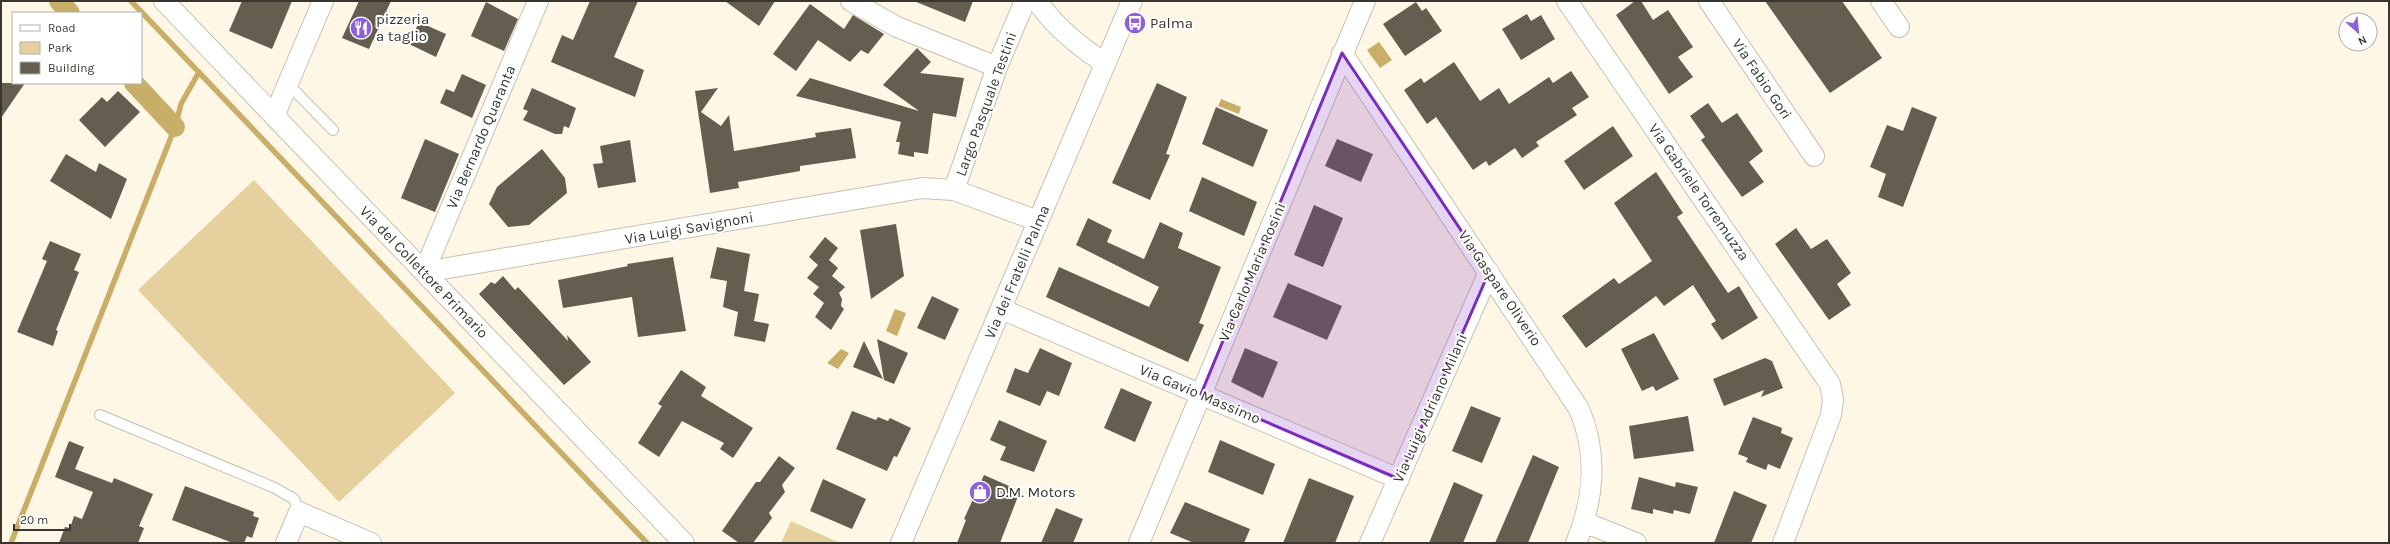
<svg xmlns="http://www.w3.org/2000/svg" width="2390" height="544" font-family="Karla,sans-serif">
<style>
.green{fill:#e5d09e}
.water{fill:#c9ae68}
.lines{fill:none;stroke-linecap:round;stroke-linejoin:round}
.stream{stroke:#c9ae68;stroke-width:5.5}
.canal{stroke:#c9ae68;stroke-width:20}
.building{fill:#645e50}
.service-casing{stroke:#c8c1b1;stroke-width:12}
.minor-casing{stroke:#c8c1b1;stroke-width:22}
.service{stroke:#fff;stroke-width:10}
.minor{stroke:#fff;stroke-width:20}
.marked{fill:#7b2cbf;fill-opacity:0.2;stroke:#7b2cbf;stroke-width:3;stroke-linejoin:round}
.labels{text-anchor:middle;stroke-width:4;stroke-linejoin:round;paint-order:stroke}
.poi-label{font-size:15px;fill:#38362f;stroke:#fff;text-anchor:start}
.street-label{font-size:15px;fill:#38362f;stroke:#fff}
</style>
<rect width="100%" height="100%" fill="#fef7e6"/>
<!-- green -->
<path class="green" d="M254 180 455 393 339 502 138 290Z
M791 521 840 543H781Z"/>
<!-- water -->
<path class="water" d="M1379 42 1392 60 1380 68 1367 50Z
M1221 99 1241 107 1239 114 1218 106Z
M895 309 906 313 897 336 886 331Z
M841 349 849 353 838 369 827 363Z"/>
<g class="lines">
<!-- stream -->
<path class="stream" d="M131 1 647 543
M11 543 175 127 181 104 199 72"/>
<!-- canal -->
<path class="canal" d="M59 1 70 13
M134 83 175 127"/>
</g>
<!-- building -->
<path class="building" d="M242 1H292L272 49 229 31Z
M359 1H391L369 49 342 38Z
M590 1H638L614 57 644 70 635 97 551 62 562 35 573 40Z
M725 1H775L759 26Z
M914 1H973L965 22Z
M1635 1H1641L1653 20 1668 10 1693 47 1678 57 1693 77 1669 94 1616 15Z
M1765 1H1842L1882 58 1830 93Z
M486 2 518 19 504 51 471 36Z
M1416 2 1422 11 1426 8 1442 31 1405 56 1383 24Z
M810 4 844 29 853 15 884 34 868 54 861 50 850 62 818 40 796 71 773 54Z
M1527 14 1531 21 1541 15 1555 39 1521 60 1502 29Z
M419 22 446 34 436 57 409 44Z
M917 48 931 62 920 73 964 78 956 117 933 113 928 154 914 152V157L898 154 900 142H896L901 122 796 96 810 78 919 111 883 85Z
M1454 62 1480 101 1499 88 1509 104 1549 77 1553 83 1571 71 1589 97 1572 108 1577 115 1536 142 1539 146 1522 158 1515 148 1489 166 1486 161 1473 170 1436 117 1427 124 1404 90 1421 78 1424 83Z
M462 74 486 85 472 118 440 103 446 89 454 92Z
M1 83H25L1 118Z
M1157 83 1187 97 1166 154 1170 155 1150 200 1112 183Z
M532 88 576 108 569 128 564 126 562 134H555L523 120 528 111 523 109Z
M718 88 701 112 721 126 729 115 734 151 816 137 815 133 851 128 856 158 800 166V171L738 182 739 188 710 193 695 91Z
M118 91 140 112 105 147 79 120 102 97 107 102Z
M1708 103 1722 123 1737 113 1763 151 1749 162 1764 182 1742 197 1701 140 1705 137 1690 116Z
M1216 107 1268 130 1253 167 1202 144Z
M1912 107 1937 117 1903 207 1878 197 1886 174 1870 167 1887 125 1903 131Z
M1613 126 1633 156 1584 190 1564 161Z
M425 139 459 154 435 212 401 198Z
M1337 139 1373 154 1361 182 1325 166Z
M630 140 636 182 598 188 593 164 603 163 600 146Z
M542 149 565 178 567 193 529 225 508 227 489 204 497 187Z
M66 154 96 172 99 163 127 179 111 219 50 181Z
M1656 172 1683 213 1677 217 1728 293 1739 286 1758 318 1722 340 1711 324 1716 321 1693 285 1664 306 1656 296 1586 348 1562 316 1614 278 1619 284 1652 261 1614 203Z
M1202 177 1257 202 1244 236 1189 211Z
M1314 205 1343 218 1323 267 1294 255Z
M1088 218 1112 230 1107 242 1144 259 1160 222 1183 233 1178 248 1221 267 1199 323 1204 325 1188 362 1046 297 1059 267 1149 307 1159 287 1076 245Z
M896 224 904 276 871 299 860 230Z
M1796 228 1811 249 1827 239 1851 273 1837 284 1851 305 1829 320 1775 244Z
M825 237 838 248 829 260 838 268 832 276 845 287 839 293 842 299 841 306 844 309 831 330 815 317 824 303 813 294 819 287 807 278 818 265 809 257Z
M50 241 81 254 74 270 79 272 56 330 58 331 53 346 17 332 47 261 42 259Z
M717 247 750 254 744 291 759 294 754 321 769 324 765 342 734 336 738 312 723 307 727 281 710 278Z
M673 257 686 331 638 337 632 297 563 308 558 280 628 266 627 264Z
M503 276 515 290 518 287 568 341 567 335 591 362 564 385 479 294 491 282 495 284Z
M1288 283 1342 306 1327 340 1273 317Z
M932 296 959 309 945 340 917 328Z
M1654 333 1679 379 1656 391 1653 386 1642 391 1621 349Z
M877 339 908 353 894 384 884 380Z
M864 341 883 379 853 367Z
M1040 348 1072 363 1059 396 1047 391 1040 406 1006 392 1015 368 1028 373Z
M1245 348 1278 362 1263 398 1231 382Z
M1765 358 1772 361 1783 388 1761 397 1764 390 1724 406 1713 379Z
M681 370 706 387 701 396 753 428 733 458 720 449 724 443 682 421 659 457 638 443 662 406 658 404Z
M1121 388 1152 402 1135 442 1104 428Z
M1471 406 1501 418 1482 463 1452 451Z
M852 411 876 420 878 417 888 421 890 418 911 428 897 457 894 456 887 471 836 449Z
M1688 416 1694 451 1634 459 1629 426Z
M1753 417 1782 428 1781 433 1793 438 1780 469 1768 464 1766 470 1746 462 1748 458 1738 454Z
M999 420 1047 441 1034 472 1000 460 1006 447 990 440Z
M1220 440 1275 464 1263 495 1208 472Z
M69 441 84 447 75 469 112 483 114 478 153 494 139 526 144 528 138 543H59L65 527 70 528 74 516 82 519 93 492 55 477Z
M1533 455 1559 467 1528 543H1495Z
M779 456 795 468 782 485 785 492 769 513 772 518 753 543H739L722 531 756 482H760Z
M984 475 1020 491 1000 543H957L966 520 964 519Z
M1639 477 1675 487 1676 482 1698 487 1690 514 1674 510 1673 514 1653 509V514L1631 509Z
M1309 478 1354 496 1335 543H1283Z
M823 479 866 499 852 529 810 511Z
M1454 482 1483 495 1463 543H1429Z
M185 486 254 512 253 516 259 518 252 538 247 536 244 543H233L172 520Z
M1734 491 1767 505 1751 543H1714Z
M1185 502 1250 529 1244 543H1194L1170 533Z
M1056 508 1083 519 1073 543H1041Z"/>
<g class="lines">
<!-- service casing -->
<g class="service-casing">
<path id="service" d="M288 84 333 130
M100 415 275 488 294 499 299 512"/>
</g>
<!-- minor casing -->
<g class="minor-casing">
<path id="minor" d="M164 1 684 543
M851 1 897 27 997 67
M1037 1C1055 27 1078 46 1105 63
M1567 1 1830 384 1833 399 1831 415 1783 543
M1709 1 1814 156
M1881 1 1899 27
M1342 53 1579 409C1598 453 1594 500 1576 543
M275 114 323 1
M954 190 997 67 1025 1
M424 272 922 188 954 190 1038 221
M424 272 538 1
M1001 309 1399 479
M1584 522 1636 543
M286 543 299 512 371 543
M901 543 1132 1
M1139 543 1365 1
M1370 543 1489 272"/>
</g>
<!-- service -->
<use href="#service" class="service"/>
<!-- minor -->
<use href="#minor" class="minor"/>
</g>
<!-- marked area -->
<path class="marked" d="M1342 53 1489 272 1399 479 1201 394Z"/>
<!-- icons -->
<defs>
<g id="bus-disc" transform="scale(1.15)"><circle r="9.5" fill="#8e60da" stroke="#fff"/><path d="M-5-6H5V4H4V6H2V4H-2V6H-4V4H-5ZM-3.5-4V0h7V-4ZM-3.5 1.2v1.5H-2V1.2ZM2 1.2v1.5H3.5V1.2Z" fill="#fff"/></g>
<g id="restaurant-disc" transform="scale(1.15)"><circle r="9.5" fill="#8e60da" stroke="#fff"/><path d="M-5-6h1v4h1v-4h1v4h1v-4h1v5L-1.5 .5V6h-2V.5L-5-1ZM5-6V6H3V1.5H1.5Q1.5-4 5-6Z" fill="#fff"/></g>
<g id="shop-disc" transform="scale(1.15)"><circle r="9.5" fill="#8e60da" stroke="#fff"/><path d="M-5-2.5h2.3a2.7 3.5 0 0 1 5.4 0H5L5.5 6h-11ZM-1.5-2.5h3a1.5 2.3 0 0 0-3 0Z" fill="#fff"/></g>
</defs>
<g fill-rule="evenodd">
<use href="#bus-disc" x="1135" y="23"/>
<use href="#restaurant-disc" x="361" y="28"/>
<use href="#shop-disc" x="980" y="492"/>
</g>
<g class="labels">
<!-- poi labels -->
<g class="poi-label">
<text x="376" y="24">pizzeria<tspan x="376" dy="17">a taglio</tspan></text>
<text x="1150" y="28">Palma</text>
<text x="996" y="497">D.M. Motors</text>
</g>
<!-- street labels -->
<g class="street-label">
<text transform="translate(1762 79) rotate(56)" y="5">Via Fabio Gori</text>
<text transform="translate(986 104) rotate(-70)" y="5">Largo Pasquale Testini</text>
<text transform="translate(481 137) rotate(-67)" y="5">Via Bernardo Quaranta</text>
<text transform="translate(1699 192) rotate(55)" y="5">Via Gabriele Torremuzza</text>
<text transform="translate(689 228) rotate(-10)" y="5">Via Luigi Savignoni</text>
<text transform="translate(424 272) rotate(46)" y="5">Via del Collettore Primario</text>
<text transform="translate(1017 272) rotate(-67)" y="5">Via dei Fratelli Palma</text>
<text transform="translate(1252 272) rotate(-67)" y="5">Via Carlo Maria Rosini</text>
<text transform="translate(1500 288) rotate(56)" y="5">Via Gaspare Oliverio</text>
<text transform="translate(1200 394) rotate(23)" y="5">Via Gavio Massimo</text>
<text transform="translate(1430 408) rotate(-66)" y="5">Via Luigi Adriano Milani</text>
</g>
</g>
<!-- border -->
<rect width="2390" height="544" fill="none" stroke="#38362f" stroke-width="4"/>
<!-- legend -->
<rect x="12" y="12" width="130" height="72" fill="#ffffff" stroke="#afafac"/>
<rect x="20" y="25" width="20" height="6" fill="#ffffff" stroke="#afafac"/>
<text x="48" y="32" font-size="12" fill="#38362f">Road</text>
<rect x="20" y="42" width="20" height="12" fill="#e5d09e" stroke="#afafac"/>
<text x="48" y="52" font-size="12" fill="#38362f">Park</text>
<rect x="20" y="62" width="20" height="12" fill="#645e50" stroke="#afafac"/>
<text x="48" y="72" font-size="12" fill="#38362f">Building</text>
<!-- north arrow -->
<g transform="translate(2358 32) rotate(153)"><circle r="19" fill="#ffffff" stroke="#afafac"/>
<path d="M0-3L7 15L0 10L-7 15Z" fill="#8e60da"/>
<text y="-6" font-size="11" font-weight="bold" text-anchor="middle" fill="#38362f">N</text>
</g>
<!-- scale -->
<path d="M14 524v6h56v-6" fill="none" stroke="#38362f" stroke-width="2"/>
<text x="20" y="524" font-size="12" fill="#38362f" stroke="#ffffff" stroke-width="3" paint-order="stroke">20 m</text>
</svg>
